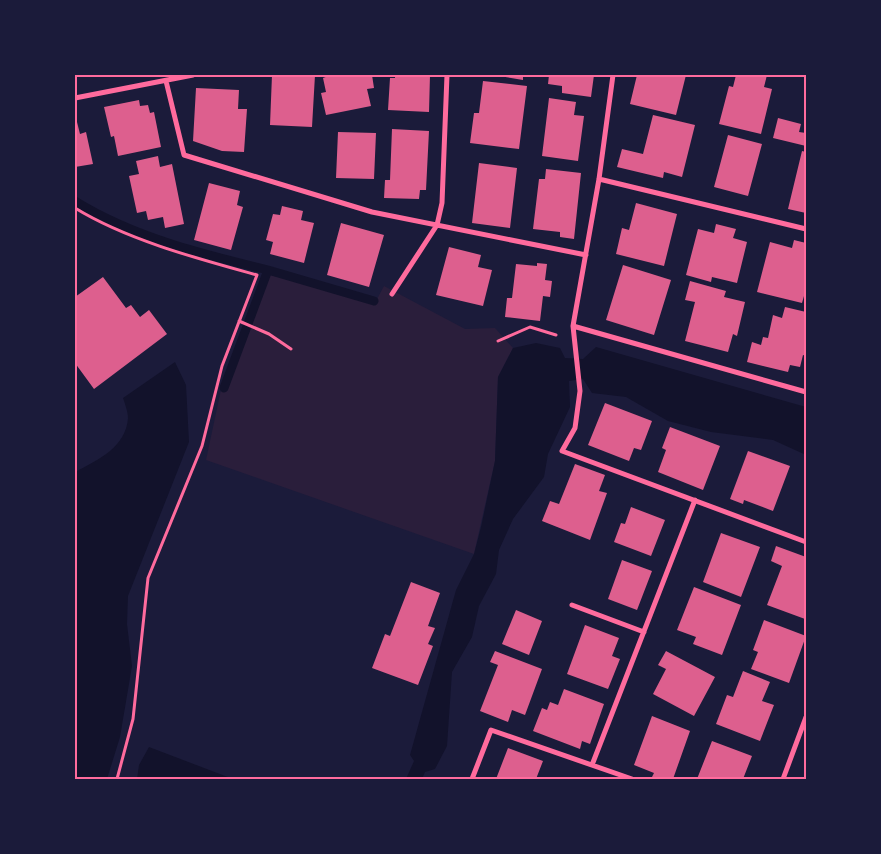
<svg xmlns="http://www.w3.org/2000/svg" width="881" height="854" font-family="'Source Serif 4',serif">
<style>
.green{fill:#2a1e3b}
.water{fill:#12122b}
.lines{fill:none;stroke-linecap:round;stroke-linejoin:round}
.stream{stroke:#12122b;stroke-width:9}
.building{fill:#dd5f8e}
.path{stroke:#ff6b9d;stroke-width:3}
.minor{stroke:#ff6b9d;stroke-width:5}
.neatline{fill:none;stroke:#ff6b9d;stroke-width:2}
</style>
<rect width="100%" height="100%" fill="#1b1b3a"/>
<!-- green -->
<path class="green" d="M263 273 375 303 384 286 465 329 495 328 513 348 498 377 495 461 474 554 206 460 222 385Z"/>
<!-- water -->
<path class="water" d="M536 343 560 348 565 358 583 359 596 347 806 407V455L773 440 711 432 668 421 626 397 592 393 583 379 569 381 570 407 548 454 544 477 513 519 499 550 496 574 479 606 472 637 452 672 447 746 435 769 425 772 422 779H406L414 761 410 755 456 590 474 554 481 527 495 461 498 377 513 348Z
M175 362 186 385 189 442 128 596 127 624 132 666 120 737 107 779H75V472C98 460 126 447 128 418 128 412 125 404 123 398Z
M149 747 233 779H137L139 765Z"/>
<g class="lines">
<!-- stream -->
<path class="stream" d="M75 201C133 237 202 254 268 270
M224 388 268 270 374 301"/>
</g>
<!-- building -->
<path class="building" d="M272 75H315L312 127 270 125Z
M331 75H372L374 88 367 89 371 106 326 115 321 93 326 92 323 78Z
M395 75H430L429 112 388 110 390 78H395Z
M493 75H523V80Z
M549 75H594L591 97 562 93V86L548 84Z
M637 75H686L676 115 630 104Z
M736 75H767L764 87 772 89 761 134 719 124 729 86 733 87Z
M483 81 527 86 519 149 470 143 474 113H479Z
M196 88 239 90 238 109H247L244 152 222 151 193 141Z
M549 98 576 102 574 115 584 116 578 161 542 156Z
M139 100 140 106 148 105 150 113 154 112 161 147 118 156 114 136 111 137 104 107Z
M75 114 80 134 86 132 93 164 75 167Z
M653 115 695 125 682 177 664 172 663 178 617 167 622 149 643 154Z
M778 118 801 124 799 132 806 133V146L773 138Z
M392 129 429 131 426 190H420L419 199 384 198 385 180H390Z
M338 132 376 133 374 179 336 178Z
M728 135 762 144 748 196 714 187Z
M802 151 806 152V213L788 209Z
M158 156 160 167 172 164 184 224 165 228 163 217 148 220 146 211 137 213 129 176 139 174 136 161Z
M479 163 517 168 510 228 472 223Z
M546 169 581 173 574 239 560 237V232L533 229 539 179H545Z
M209 183 240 191 237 205 243 207 231 250 194 240Z
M636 203 677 214 664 266 616 254 622 228 629 230Z
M282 206 303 211 301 220 314 223 304 263 270 254 273 242 266 240 273 214 280 215Z
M341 223 384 235 369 287 327 275Z
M716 224 736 229 733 238 747 242 737 283 712 277 711 282 686 275 698 229 714 233Z
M794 240 806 243V289L802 303 757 292 770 242 792 248Z
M449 247 481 255 478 267 492 270 483 306 436 295Z
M537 263 547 264 545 280 552 281 550 297 543 296 540 321 505 317 507 298H512L516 264 537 266Z
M623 265 671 280 654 335 606 320Z
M103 277 126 308 131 305 140 317 149 310 167 334 94 389 75 363V297Z
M690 281 726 291 724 297 745 302 737 336 733 334 728 352 685 341 695 302 685 300Z
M785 307 806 312V356L803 355 800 367 790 365 788 372 747 362 752 342 761 345 763 337 768 338 773 315 782 318Z
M605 403 652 421 641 450 634 448 629 461 588 445Z
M670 427 720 446 703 490 658 472 666 450 662 448Z
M748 451 790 466 773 511 744 500 743 504 730 499Z
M575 464 605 475 599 491 607 493 590 540 542 521 550 501 559 504Z
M631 507 665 520 651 556 614 542 621 523 625 524Z
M721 533 760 547 741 597 703 582Z
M776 546 806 557 805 619 767 605 782 566 771 561Z
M622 560 652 571 637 610 608 599Z
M411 582 440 593 428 626 435 628 428 644 433 646 418 685 372 668 385 634 390 636Z
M694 587 741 605 722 655 693 644 696 637 677 630Z
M516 610 542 621 529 655 502 644Z
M764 620 806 636 789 683 751 669 758 652 753 650Z
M585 625 619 638 612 656 620 659 608 689 567 674Z
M495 651 542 669 525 715 512 710 508 722 480 711 498 665 490 662Z
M666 651 715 677 694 716 653 694 666 669 658 665Z
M743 671 770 682 762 701 774 705 760 741 716 724 727 695 733 697Z
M564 689 604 704 590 744 582 741 580 749 533 731 542 708 547 710 550 702 558 705Z
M652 716 690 731 673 779H658L652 777 654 773 634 765Z
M712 741 752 756 743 779H697Z
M508 748 543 761 536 779H496Z"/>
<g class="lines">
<!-- path -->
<path class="path" d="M75 208C127 240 199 259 257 275L222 366 202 446 148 578 133 719 117 779
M239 321 269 334 291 349
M498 341 530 327 556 335"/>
<!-- minor -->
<path class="minor" d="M613 75 599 179 573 326 806 392
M166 81 184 155 372 212 586 255
M75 98 193 75
M599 179 806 229
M392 294 437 225 442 203 447 75
M573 326 580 391 575 428 562 451 806 542
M572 605 644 632
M592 765 695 500
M472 779 491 730 632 779
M783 779 806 717"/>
</g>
<!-- border -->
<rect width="881" height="854" fill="none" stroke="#1b1b3a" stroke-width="152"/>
<rect x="76" y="76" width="729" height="702" class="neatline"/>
</svg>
